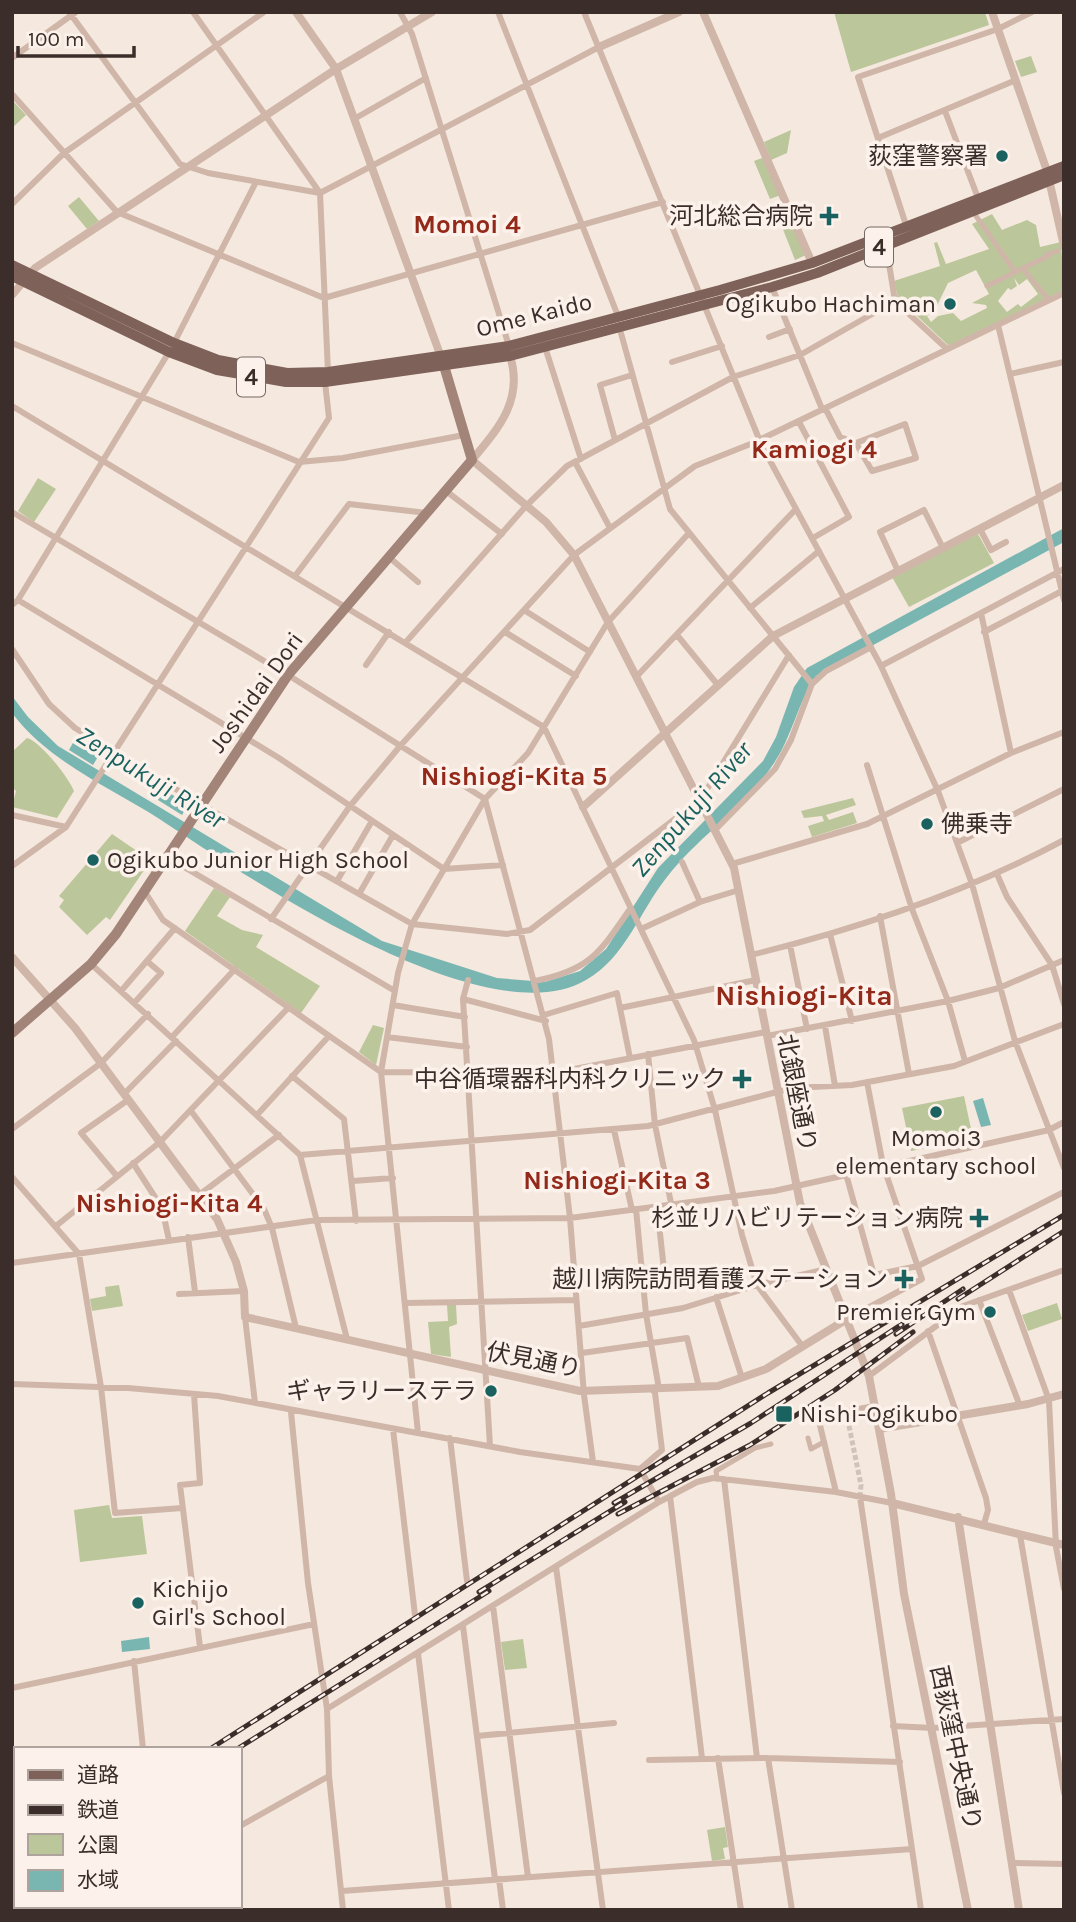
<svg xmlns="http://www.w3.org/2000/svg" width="1076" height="1922" font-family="Karla,'Noto Sans JP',sans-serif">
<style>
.green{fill:#bcc69b;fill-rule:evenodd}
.water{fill:#79b6b2}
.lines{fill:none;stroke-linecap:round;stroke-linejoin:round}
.pedestrian-tunnel{stroke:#d0c3ba;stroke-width:5;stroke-dasharray:5 2.5;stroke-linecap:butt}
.pedestrian{stroke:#cfb6a8;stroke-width:5}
.minor{stroke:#cfb6a8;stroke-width:6}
.tertiary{stroke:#cfb6a8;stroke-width:8}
.secondary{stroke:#a38479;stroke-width:10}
.primary{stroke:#7e6158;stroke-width:10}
.rail-casing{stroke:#3b2d29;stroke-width:5}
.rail{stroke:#fcf2eb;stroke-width:2.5;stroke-dasharray:8;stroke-linecap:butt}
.poi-dot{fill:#19625f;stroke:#fcf2eb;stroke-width:2.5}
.labels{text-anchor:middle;stroke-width:7;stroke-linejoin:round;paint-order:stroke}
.shield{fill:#fcf2eb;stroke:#756863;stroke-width:2}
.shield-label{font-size:23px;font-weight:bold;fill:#3b2d29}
.poi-label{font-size:24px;fill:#3b2d29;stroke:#fcf2eb;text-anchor:end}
.street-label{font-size:24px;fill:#3b2d29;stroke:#fcf2eb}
.neighbourhood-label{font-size:26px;font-weight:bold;fill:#932919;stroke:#fcf2eb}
.water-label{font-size:26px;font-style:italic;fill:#19625f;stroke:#fcf2eb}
.quarter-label{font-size:28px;font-weight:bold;fill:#932919;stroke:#fcf2eb}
</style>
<rect width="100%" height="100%" fill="#f5e8de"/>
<!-- green -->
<path class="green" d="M834 12H985L989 25 851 72Z
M1031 56 1037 72 1021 77 1015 61Z
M12 100 26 115 12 128Z
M791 130 787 153 771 160 764 142Z
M765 157 781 195 770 199 754 161Z
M79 197 99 221 87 229 68 206Z
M785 204 806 255 795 260 775 209Z
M992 214 1002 230 1027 220 1036 225 1040 247 1061 242 1064 290 949 346 898 298 894 281 940 266 934 243 937 242 946 264 989 249 972 224ZM976 270 989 294 972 303 986 305 987 308 961 321 953 313 938 316 931 322 927 316 934 312 948 283ZM1014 278 1019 285 1027 279 1038 294 1021 307 1018 304 1007 312 998 301 1008 288 1011 290 1017 286Z
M38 478 56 489 34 522 18 511Z
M978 534 994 563 909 607 892 577Z
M27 738C40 741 69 778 74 791L57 818 12 807 16 791 12 787V752Z
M853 798 856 805 826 815 829 820 853 812 857 823 812 837 808 826 824 821 822 816 804 818 801 811Z
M112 834 137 851 133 856 147 866 110 920 106 917 87 935 59 907 64 900 59 896Z
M214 888 230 897 217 916 242 930 263 935 256 947 320 986 301 1013 185 931Z
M373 1025 384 1028 376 1065 359 1052Z
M964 1096 973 1138 911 1151 902 1108Z
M119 1285 123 1306 92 1311 90 1299 106 1296 105 1287Z
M1057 1303 1062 1319 1028 1331 1022 1315Z
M447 1305H456L457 1324 449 1327 451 1357 431 1354 428 1322 448 1321Z
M109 1505 112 1518 142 1516 147 1554 80 1562 74 1510Z
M523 1639 527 1668 505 1670 501 1642Z
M725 1827 728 1847 723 1848 725 1859 712 1861 707 1830Z"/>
<!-- water -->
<path class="water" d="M1064 528V542L816 676C797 704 792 738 772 766 744 808 698 837 667 877 639 912 626 957 586 980 486 1039 247 877 161 820 110 787 50 763 12 713V696L28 717 58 746 382 941 497 978 545 982 580 971 606 949 658 868 763 761 776 737 794 687 807 668Z
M74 741 99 755 93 765 69 750Z
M164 790 188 804 182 815 158 800Z
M983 1098 991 1125 981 1127 973 1101Z
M149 1637 150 1649 122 1652 121 1641Z"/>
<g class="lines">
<!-- pedestrian-tunnel -->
<path class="pedestrian-tunnel" d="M846 1411 861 1485 860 1497"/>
<!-- pedestrian -->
<path class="pedestrian" d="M976 216 1015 272
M1046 255 1058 251
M1023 269 1049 300
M987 286 1048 256
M808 1438 811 1449 824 1442
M717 1479 716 1471 755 1448 771 1444"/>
<!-- minor -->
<path class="minor" d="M69 12 180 164 208 173 320 193 599 47
M193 12 320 193 328 372
M400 12 412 34 509 346
M498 12 618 316
M584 12 762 446 881 666 938 791 972 884 1015 1041 1064 1168
M12 58 76 12
M12 94 117 212 324 298 663 202
M945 111 978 198
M354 119 426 78
M878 138 1016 80
M12 204 64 153 264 12
M906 225 858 77 998 29 1032 12
M886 245 895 301 947 349
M772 287 822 409
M998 325 1064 600
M619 326 670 509 812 684
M769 337 790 329
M12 343 299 462 343 458 464 435
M174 343 256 182
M545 347 581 459
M672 362 722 346
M1010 374 1064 362
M12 406 544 727 694 1040 715 1110 742 1235 757 1285 803 1347
M825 408 840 437 856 443 872 471 916 458 905 424 856 443
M799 422 849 517 813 538
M615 440 600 385 632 375
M575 462 610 528
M446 491 502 534
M12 512 288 675 485 799 549 1039 570 1218 584 1395 593 1462
M980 529 991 550 1006 542
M390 558 418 582
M898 571 880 532 924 510 943 548
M295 576 349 504 427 513
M18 600 169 352
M12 605 18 600 279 758 444 869 503 865
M750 608 819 551
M524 610 590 652
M981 613 1011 753
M505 632 576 676
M984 632 1062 591
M677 635 717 684
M406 642 526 506 567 466 733 377 800 355 895 301
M12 649 49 704 75 728 202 805 412 924 507 934 530 930 701 799 789 655
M366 665 389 632
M881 666 1064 569
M637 676 796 509
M867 765 912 909 948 1001 965 1061
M12 815 66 827
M716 829 775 769 791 740 812 684 826 671 871 647
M957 843 1064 789
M167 857 395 991
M682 862 700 902
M732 864 867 824 1011 753 1064 732
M12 866 66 827 329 418 325 382
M997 874 1007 897 1052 965 1064 1004
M337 881 372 821
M145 892 163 920 381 1072 554 1073 766 1032
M359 894 393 835
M880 916 909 1074
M271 919 350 806 401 745 574 555 695 466 753 443 1064 293
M641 929 700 902 739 890
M830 934 852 1021
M790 945 807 1029
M751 955C857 929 967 892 1064 840
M91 964 300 1155 347 1339
M468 980 463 999 490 1446
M535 981C591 970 600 952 630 909
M122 990 175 928
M463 999 546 1021
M135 1002 161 973 148 962
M393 1005 465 1017
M620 1008 756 980
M544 1015 617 993 630 1058
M825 1026 835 1086
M767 1036 948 1001 999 988 1064 960
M172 1037 235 969
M387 1037 467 1047
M648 1054 655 1125 671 1203
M292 1076 344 1119 356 1221
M124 1094 176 1041
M191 1111 264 1209 272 1228 296 1328
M257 1115 329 1036
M12 1129 101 1063 148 1014
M614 1130 632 1210
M300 1155 648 1126 792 1088 852 1085 954 1066 1064 1024
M133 1163 162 1208 169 1240
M846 1174 874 1275 918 1266 1064 1192
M116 1175 81 1133 128 1100
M12 1177 79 1254 101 1387 115 1513 182 1508
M353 1181 393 1178
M199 1195 279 1135
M636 1209 646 1314 659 1389
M56 1226 160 1142 289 1007
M188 1237 195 1292
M12 1263 317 1220 570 1218 774 1191 1049 1130 1064 1122
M643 1282 665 1279 657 1206
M1009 1290 1049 1400 1056 1547 1064 1589
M179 1294 244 1291
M716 1297 742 1378
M979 1300 1020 1406
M406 1303 576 1300
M245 1317 255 1403
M847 1319 922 1279 883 1165 867 1082
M579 1326 683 1308 757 1285 827 1269
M928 1331 986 1498 988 1510 984 1524
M582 1353 687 1338 699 1387
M869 1376 963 1306 1064 1270
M12 1384 128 1388 218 1396 520 1452 640 1469 662 1450 655 1393 652 1389
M194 1394 200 1483 180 1485 200 1647
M291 1412 308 1583 327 1709 329 1776 343 1910
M393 1429 415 1615
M418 1433 381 1072 398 973 412 924 485 799 528 753 608 622 689 533
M450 1438 467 1581
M640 1469 659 1502
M724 1479 757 1758
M836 1492 818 1417 874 1406
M670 1496 702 1758
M860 1497 921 1910
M1020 1535 1064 1793
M556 1567 603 1910
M493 1606 528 1877
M463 1626 495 1879
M418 1653 449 1910
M134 1661 143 1749
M12 1688 314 1624
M327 1709 659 1502 697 1482 713 1478 836 1492 892 1503
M893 1726 933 1728 1064 1719
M477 1736 614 1723
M718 1758 741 1910
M768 1758 792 1910
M649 1760 768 1758 900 1762
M12 1787 16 1820
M240 1826 329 1776
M1012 1863 1064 1864
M12 1867 16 1865
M499 1879 503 1910
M342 1891 912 1849
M25 1906 26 1910
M95 1906V1910
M137 1906V1910"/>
<!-- tertiary -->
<path class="tertiary" d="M296 12 336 69 441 357
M703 12 812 263
M992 12 1047 171 1064 246
M599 47 679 12
M12 295 35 268 336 69 432 12
M510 356C524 400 498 429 472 460L546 522 574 555 734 868 800 1203 869 1376 891 1494 904 1594 968 1910
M583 807 773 636 1064 485
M12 957 75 1028 217 1219 236 1262 244 1291 245 1317 580 1391 718 1386 766 1369 847 1319
M879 1429 1028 1404 1064 1394
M892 1503 1064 1545
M958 1517 1019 1910"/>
<!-- secondary -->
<path class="secondary" d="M12 1033 91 964 116 934 288 675 472 460 442 359"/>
<!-- primary -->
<path class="primary" d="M12 265 174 343 218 360 287 373 328 372 509 346 720 290 812 263 1064 166
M12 276 169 352 217 370 286 382H325L510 356 772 287 817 273 1064 175"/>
<!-- rail casing -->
<g class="rail-casing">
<path id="rail" d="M958 1299 1064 1231
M896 1334 963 1289
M614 1503 751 1423 902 1324
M618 1514 750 1445 835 1390 913 1332
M479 1592 625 1502
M210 1749 768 1393 1064 1215
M237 1749 489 1591
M12 1878 16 1876"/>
</g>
<!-- rail -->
<use href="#rail" class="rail"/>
</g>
<!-- markers -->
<g class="poi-dot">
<circle cx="1002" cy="156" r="7"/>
<path d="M825.5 205.5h7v7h7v7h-7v7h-7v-7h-7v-7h7z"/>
<circle cx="950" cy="304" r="7"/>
<circle cx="927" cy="824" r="7"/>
<circle cx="93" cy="860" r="7"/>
<path d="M738.5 1068.5h7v7h7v7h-7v7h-7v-7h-7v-7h7z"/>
<circle cx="936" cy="1112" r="7"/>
<path d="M975.5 1207.5h7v7h7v7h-7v7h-7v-7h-7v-7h7z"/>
<path d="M900.5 1268.5h7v7h7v7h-7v7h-7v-7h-7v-7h7z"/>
<circle cx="990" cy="1312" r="7"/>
<circle cx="491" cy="1391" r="7"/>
<rect x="775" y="1405" width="18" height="18" rx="3.5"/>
<circle cx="138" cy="1603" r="7"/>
</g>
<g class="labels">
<!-- shield labels -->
<g class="shield">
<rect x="865" y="227.5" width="28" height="39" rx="5"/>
<rect x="237" y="357.5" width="28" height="39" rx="5"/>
</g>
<g class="shield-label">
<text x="879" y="255">4</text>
<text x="251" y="385">4</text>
</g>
<!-- poi labels -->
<g class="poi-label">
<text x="988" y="164">荻窪警察署</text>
<text x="813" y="224">河北総合病院</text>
<text x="936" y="312">Ogikubo Hachiman</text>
<text x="941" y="832" text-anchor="start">佛乗寺</text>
<text x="107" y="868" text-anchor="start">Ogikubo Junior High School</text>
<text x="726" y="1087">中谷循環器科内科クリニック</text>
<text x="936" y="1146" text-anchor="middle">Momoi3<tspan x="936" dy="28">elementary school</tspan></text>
<text x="963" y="1226">杉並リハビリテーション病院</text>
<text x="888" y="1287">越川病院訪問看護ステーション</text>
<text x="976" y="1320">Premier Gym</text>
<text x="477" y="1399">ギャラリーステラ</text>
<text x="800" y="1422" text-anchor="start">Nishi-Ogikubo</text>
<text x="152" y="1597" text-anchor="start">Kichijo<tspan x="152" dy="28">Girl's School</tspan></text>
</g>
<!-- street labels -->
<g class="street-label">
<text transform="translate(534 315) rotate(-14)" y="8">Ome Kaido</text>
<text transform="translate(256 692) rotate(-54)" y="8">Joshidai Dori</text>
<text transform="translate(797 1093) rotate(79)" y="8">北銀座通り</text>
<text transform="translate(534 1360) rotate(11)" y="8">伏見通り</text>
<text transform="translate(956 1748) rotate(78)" y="8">西荻窪中央通り</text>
</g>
<!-- neighbourhood labels -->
<g class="neighbourhood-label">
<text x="467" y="233">Momoi 4</text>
<text x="814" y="458">Kamiogi 4</text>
<text x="514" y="785">Nishiogi-Kita 5</text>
<text x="617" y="1189">Nishiogi-Kita 3</text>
<text x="169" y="1212">Nishiogi-Kita 4</text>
</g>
<!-- water labels -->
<g class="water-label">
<text transform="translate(151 777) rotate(32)" y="9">Zenpukuji River</text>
<text transform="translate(691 809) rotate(-49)" y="9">Zenpukuji River</text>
</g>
<!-- quarter labels -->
<g class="quarter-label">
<text x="804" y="1005">Nishiogi-Kita</text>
</g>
</g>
<!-- border -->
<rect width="1076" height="1922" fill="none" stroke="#3b2d29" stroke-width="28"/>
<!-- legend -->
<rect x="14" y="1747" width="228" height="161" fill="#fcf2eb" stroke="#afa39d" stroke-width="2"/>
<rect x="28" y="1770" width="35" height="10" fill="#7e6158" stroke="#afa39d" stroke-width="2"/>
<text x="77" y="1782" font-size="21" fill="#3b2d29">道路</text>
<rect x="28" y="1805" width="35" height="10" fill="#3b2d29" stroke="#afa39d" stroke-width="2"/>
<text x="77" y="1817" font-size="21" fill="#3b2d29">鉄道</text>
<rect x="28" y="1834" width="35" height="21" fill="#bcc69b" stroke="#afa39d" stroke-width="2"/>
<text x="77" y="1852" font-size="21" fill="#3b2d29">公園</text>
<rect x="28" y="1870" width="35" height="21" fill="#79b6b2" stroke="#afa39d" stroke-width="2"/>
<text x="77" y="1887" font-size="21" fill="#3b2d29">水域</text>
<!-- scale -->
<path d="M18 46v10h116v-10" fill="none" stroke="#3b2d29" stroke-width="3.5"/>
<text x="28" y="46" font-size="21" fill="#3b2d29" stroke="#fcf2eb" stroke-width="5" paint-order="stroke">100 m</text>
</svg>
